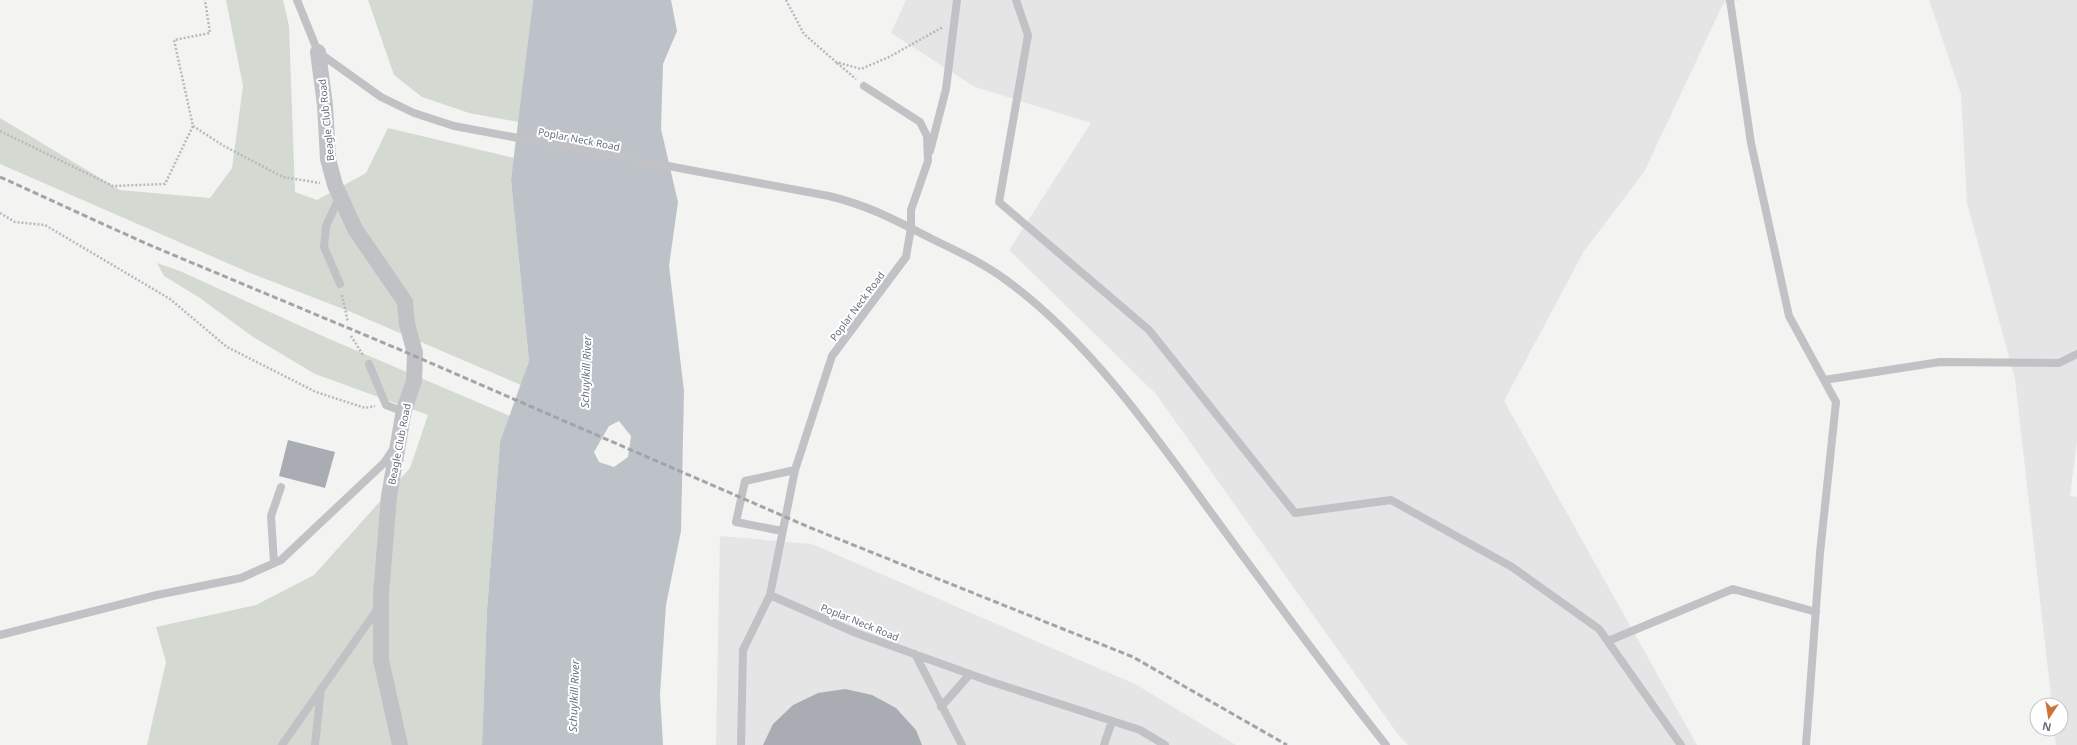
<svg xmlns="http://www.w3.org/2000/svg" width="2077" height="745" font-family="'Noto Sans',sans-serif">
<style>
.built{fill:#e4e5e4}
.green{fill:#d4dad2}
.water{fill:#bcc2c8;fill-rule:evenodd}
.building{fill:#a9adb3}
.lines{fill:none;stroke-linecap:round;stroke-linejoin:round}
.path{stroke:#b7b9bc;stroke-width:2.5;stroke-dasharray:2 2;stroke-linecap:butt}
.lane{stroke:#c0c2c5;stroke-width:8}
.street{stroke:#c0c2c5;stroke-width:16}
.rail{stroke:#a1a5aa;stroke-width:3;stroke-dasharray:6 3;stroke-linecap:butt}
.labels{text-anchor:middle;stroke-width:4;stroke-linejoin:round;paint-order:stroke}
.street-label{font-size:10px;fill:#67707e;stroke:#fff}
.water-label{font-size:11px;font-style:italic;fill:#687681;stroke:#fff}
</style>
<rect width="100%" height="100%" fill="#f3f4f1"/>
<!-- built -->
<path class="built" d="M906 0H1740L1723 4 1644 172 1584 251 1504 401 1697 745H1408L1397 733 1156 394 1009 250 1091 123 975 87 891 33Z
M1929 0H2077V441L2070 496 2077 497V745H2056L2054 729H2061V705H2052L2015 379 1967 203 1961 94Z
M720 536 812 544 1135 684 1236 745H716Z"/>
<!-- green -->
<path class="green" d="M226 0H283L289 26 295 192 317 200 366 173 388 128 514 158 511 180 529 361 521 385 351 312 250 273 0 164V118L120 190 210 198 232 168 243 86Z
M368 0H533L519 122 469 113 422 97 394 75Z
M157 263 180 271 327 338 510 416 500 442 487 610 482 745H147L166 662 156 627 256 605 314 575 410 468 428 415 315 374 253 337 200 298 164 276Z"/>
<!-- water -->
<path class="water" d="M533 0H671L677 31 663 64 661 129 678 202 669 266 684 391 681 531 666 605 660 694 663 745H482L487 610 500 442 529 361 511 180ZM619 421 631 436 628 457 614 467 599 462 594 452 609 426Z"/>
<!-- building -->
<path class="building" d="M288 440 335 452 325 488 279 476Z
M845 689 872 695 896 708 916 730 922 745H763L773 724 793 705 818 693Z"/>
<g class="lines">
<!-- path -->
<path class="path" d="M786 0 804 34 836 62 861 69 889 57 943 27
M837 63 856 79
M193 126 224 146 283 177 320 183
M0 131 113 186 165 184 193 126 174 40 210 33 205 0
M0 213 15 222 45 225 170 299 227 347 316 392 365 408 375 406
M342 295 348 322
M351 336 363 355"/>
<!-- lane -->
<path class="lane" d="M297 0 318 52 381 97 414 113 454 126 829 196C870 206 895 220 932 239 957 251 983 263 1006 280 1095 345 1162 446 1226 533 1278 604 1331 676 1386 745
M1016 0 1028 35 999 202 1149 330 1295 513 1391 500 1512 567 1599 629 1681 745
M1730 0 1751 143 1789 316 1836 402 1820 553 1806 745
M864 86 920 122 927 136 928 161 911 210V228L906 257 832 356 795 470 770 595 856 633 989 681 1140 730 1165 745
M930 151 946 89 957 0
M340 284 324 247 326 226 340 196
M369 364 386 405 404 412
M1824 380 1940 362 2059 363 2077 354
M782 531 736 522 745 481 795 470
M274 563 271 516 281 487
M0 635 157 595 241 578 281 560 384 463 394 448
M1608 641 1733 589 1816 612
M915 654 962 745
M941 707 970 674
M282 745 379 607
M315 745 321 689
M741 745 743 650 770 595
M1104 745 1112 721"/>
<!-- street -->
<path class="street" d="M318 52 325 105 328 159 335 185 355 229 405 302 407 324 415 353 414 381 404 410 389 496 381 594V660L400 745"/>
<!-- rail -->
<path class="rail" d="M0 177 147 244 396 348 811 528 1133 657 1287 745"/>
</g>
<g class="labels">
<!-- street labels -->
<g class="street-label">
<text transform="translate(326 120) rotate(-96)" y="4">Beagle Club Road</text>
<text transform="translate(579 139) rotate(11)" y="4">Poplar Neck Road</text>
<text transform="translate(857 306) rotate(-53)" y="4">Poplar Neck Road</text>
<text transform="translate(399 444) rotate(-79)" y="4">Beagle Club Road</text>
<text transform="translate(860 622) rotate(22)" y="4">Poplar Neck Road</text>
</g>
<!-- water labels -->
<g class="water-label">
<text transform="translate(586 372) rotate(-88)" y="4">Schuylkill River</text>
<text transform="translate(574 696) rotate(-88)" y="4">Schuylkill River</text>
</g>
</g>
<!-- north arrow -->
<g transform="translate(2049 717) rotate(192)"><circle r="19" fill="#ffffff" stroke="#c2c6cb"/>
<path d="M0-3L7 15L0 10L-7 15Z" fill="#cb743a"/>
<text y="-6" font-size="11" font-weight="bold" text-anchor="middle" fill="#67707e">N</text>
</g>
</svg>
